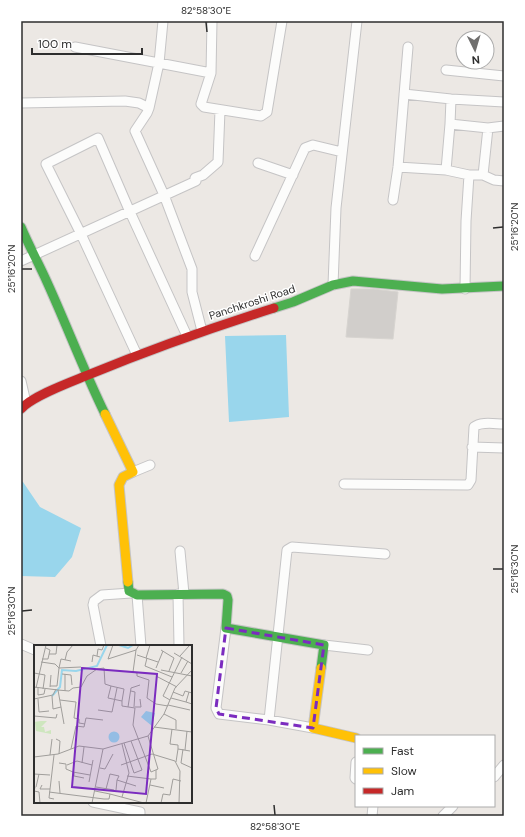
<svg xmlns="http://www.w3.org/2000/svg" width="525" height="837" font-family="'DM Sans',sans-serif">
<style>
.water{fill:#99d6ec}
.building{fill:#d1cecb;stroke:#d7d4d0}
.lines{fill:none;stroke-linecap:round;stroke-linejoin:round}
.street-casing{stroke:#c5c4c5;stroke-width:11}
.fast-casing{stroke:#c5c4c5;stroke-width:11}
.slow-casing{stroke:#c5c4c5;stroke-width:11}
.jam-casing{stroke:#c5c4c5;stroke-width:11}
.street{stroke:#fcfcfb;stroke-width:9}
.fast{stroke:#4caf50;stroke-width:9}
.slow{stroke:#ffc107;stroke-width:9}
.jam{stroke:#c62828;stroke-width:9}
.marked{fill:none;stroke:#7b2cbf;stroke-width:3;stroke-dasharray:8 5;stroke-linejoin:round}
.ticks{fill:none;stroke:#2e2e2e;stroke-width:1.5}
.labels{text-anchor:middle;stroke-width:3;stroke-linejoin:round;paint-order:stroke}
.street-label{font-size:11px;fill:#2e2e2e;stroke:#fff}
.inset-river{fill:none;stroke:#99d6ec;stroke-width:2}
.inset-road{fill:none;stroke:#a09e9b;stroke-width:1}
.view{fill:#7b2cbf;fill-opacity:0.15;stroke:#7b2cbf;stroke-width:2}
.inset-edge{fill:none;stroke:#2e2e2e;stroke-width:2}
.neatline{fill:none;stroke:#2e2e2e;stroke-width:1.5}
.ticks-label{font-size:10px;text-anchor:middle;fill:#2e2e2e}
</style>
<rect width="100%" height="100%" fill="#ece8e4"/>
<!-- water -->
<path class="water" d="M286 335 289 417 229 422 225 336Z
M21 481 23 482 40 507 81 528 72 557 55 577 21 576Z"/>
<!-- building -->
<path class="building" d="M351 289H373L398 292 393 339 346 337Z"/>
<g class="lines">
<!-- street casing -->
<g class="street-casing">
<path id="street" d="M163 21 159 63 149 108 147 113 135 131 164 195 192 269V292L202 331
M75 47 211 73 212 21
M446 70 504 76
M211 73 201 104 204 107 261 116 267 112 282 21
M404 94 451 99 504 102
M21 103 125 101 139 103 149 108
M450 124 488 128 504 126
M258 163 293 175
M398 167 446 170 469 175H483L494 180 504 181
M446 170 450 124 451 99
M483 175 488 128
M195 178 203 175 218 162 220 110
M393 200 398 167 408 47
M255 256 305 148 313 145 342 152
M21 261 196 181
M333 285 336 208 357 21
M465 289 466 221 469 175
M137 355 81 234 46 164 98 138 130 212 187 336
M21 381 26 403
M472 447 504 448
M133 472 150 465
M344 484 468 485 471 480 474 427C481 421 495 424 504 424
M180 551 184 594
M178 594 179 646
M137 595 141 646
M226 628 216 708 219 714 269 720 313 728
M21 644 35 650
M324 645 368 650
M101 646 93 605 94 601 102 595 131 593
M269 720 287 550 292 547 385 554
M356 762 355 778 356 779
M494 777 504 765
M93 802 140 812V816
M372 816 373 806
M443 816 453 806"/>
</g>
<!-- fast casing -->
<g class="fast-casing">
<path id="fast" d="M21 227C29 246 39 264 47 282 67 326 84 371 105 414
M274 308 293 302 333 285 353 281 442 289 504 286
M128 582 129 591 137 595 223 594 227 596 228 600 226 628 324 645 321 668"/>
</g>
<!-- slow casing -->
<g class="slow-casing">
<path id="slow" d="M105 414 133 472 123 477 119 485 128 582
M321 668 313 728 356 738"/>
</g>
<!-- jam casing -->
<g class="jam-casing">
<path id="jam" d="M21 409C32 396 71 382 88 375 149 350 211 328 274 308"/>
</g>
<!-- street -->
<use href="#street" class="street"/>
<!-- fast -->
<use href="#fast" class="fast"/>
<!-- slow -->
<use href="#slow" class="slow"/>
<!-- jam -->
<use href="#jam" class="jam"/>
</g>
<!-- marked area -->
<path class="marked" d="M226 628 324 645 313 728 219 714 216 708Z"/>
<!-- ticks -->
<path class="ticks" d="M206 22 207 32M493 228 503 227M22 269H32M493 569H503M22 611 32 610M274 805 275 815"/>
<g class="labels">
<!-- street labels -->
<g class="street-label">
<text transform="translate(252 302) rotate(-18)" y="4">Panchkroshi Road</text>
</g>
</g>
<!-- overview -->
<g transform="translate(34 645)">
<rect width="158" height="158" fill="#ece8e4"/>
<path d="M0 76H13L7 82H10L11 87 17 85V89L2 86 1 77H7Z" fill="#cee6be"/>
<path d="M112 66 121 68 118 81 107 72ZM74.5 92a5.5 5.5 0 1 1 11 0a5.5 5.5 0 1 1-11 0Z" fill="#99d6ec"/>
<path class="inset-river" d="M85 0 94 3 99 0M18 51 26 42 28 25 42 26 63 21 73 0"/>
<path class="inset-road" d="M79 0 74 14 102 5 105 0M102 5 99 27 103 28V31L115 35 113 53 122 59 134 61M127 5 140 13 135 26M140 8 158 19M15 9H22L23 0M103 10 124 17M63 11 64 4 68 5 70 0M146 11 155 1M112 13 116 0M113 13 111 21 138 32M8 14H14L16 5 12 3M31 15 33 7 39 0M7 17 21 19 25 23 27 14 37 16M58 17 59 10 66 12M122 23 129 6M127 25 158 31M0 28 11 30 9 44M147 28 154 16M28 29 37 30 38 40M31 29V46M122 31 143 42M16 41H23L25 23 47 22M77 41 90 44 88 56M0 42 24 45 27 62 19 64 18 51M16 42 17 30M2 43 12 0M4 43V50L10 49 11 44M24 45 35 46 39 43 47 42 53 31 63 24 70 23 71 39 77 41 74 53 88 56V61L101 63 99 80 117 127 124 124 114 91M97 46 101 47 100 62M139 47 149 51 151 46 158 48M155 47 152 57 158 59M137 53 152 57M0 54 19 50 22 44M4 54 5 67 15 66M26 55 42 57 40 73 45 74V78L51 79M136 55 129 51 148 12M134 60 156 65M27 62 30 79M94 62 97 43 106 40M101 62H107L106 54M64 65 78 67 83 43M130 69 142 75V84M0 71 22 73 23 69M120 82 158 87M138 84 136 99 144 100V104M22 94 26 96 25 109M90 98 100 128 108 125 97 96M88 99 95 128 88 152M37 104 42 81 50 82 52 73 69 75M149 104 147 118 158 123M151 105 153 86M16 110 18 94M20 110 15 153 20 154M0 112 24 109 45 101 69 104 114 91 130 69 141 43 158 25M142 117 144 104 156 106M25 118 32 119V124L39 127 56 130M48 118 50 102M33 120 43 116 58 120M87 120 118 109 141 116 146 126 145 158M66 123 71 124 79 109M40 127V131L50 133M0 129 16 130M93 131 117 134M25 136 26 148M55 137 59 115M8 140 6 144H16M116 140 130 143M1 142 0 146 5 147 6 158M2 142 5 129M62 142 80 145M72 144 76 129 85 131 83 135M82 145 83 135 102 141M61 146 76 149M15 147 70 154H75L76 149 110 158M58 158 69 104M112 158 117 134H122V125M127 158 129 149 136 150 139 134 147 136"/>
<path class="view" d="M48 23 123 29 112 149 38 142Z"/>
<rect width="158" height="158" class="inset-edge"/>
</g>
<!-- border -->
<rect width="525" height="837" fill="none" stroke="#ffffff" stroke-width="44"/>
<!-- legend -->
<rect x="355" y="735" width="140" height="72" fill="#ffffff" stroke="#ababab"/>
<rect x="363" y="748" width="20" height="6" fill="#4caf50" stroke="#ababab"/>
<text x="391" y="755" font-size="12" fill="#2e2e2e">Fast</text>
<rect x="363" y="768" width="20" height="6" fill="#ffc107" stroke="#ababab"/>
<text x="391" y="775" font-size="12" fill="#2e2e2e">Slow</text>
<rect x="363" y="788" width="20" height="6" fill="#c62828" stroke="#ababab"/>
<text x="391" y="795" font-size="12" fill="#2e2e2e">Jam</text>
<!-- north arrow -->
<g transform="translate(475 50) rotate(175)"><circle r="19" fill="#ffffff" stroke="#ababab"/>
<path d="M0-3L7 15L0 10L-7 15Z" fill="#706f6e"/>
<text y="-6" font-size="11" font-weight="bold" text-anchor="middle" fill="#2e2e2e">N</text>
</g>
<!-- scale -->
<path d="M32 48v6h110v-6" fill="none" stroke="#2e2e2e" stroke-width="2"/>
<text x="38" y="48" font-size="12" fill="#2e2e2e" stroke="#ffffff" stroke-width="3" paint-order="stroke">100 m</text>
<rect x="22" y="22" width="481" height="793" class="neatline"/>
<g class="ticks-label">
<text x="206" y="14">82°58'30"E</text>
<text transform="translate(514 227) rotate(-90)" y="4">25°16'20"N</text>
<text transform="translate(11 269) rotate(-90)" y="4">25°16'20"N</text>
<text transform="translate(514 569) rotate(-90)" y="4">25°16'30"N</text>
<text transform="translate(11 611) rotate(-90)" y="4">25°16'30"N</text>
<text x="275" y="830">82°58'30"E</text>
</g>
</svg>
